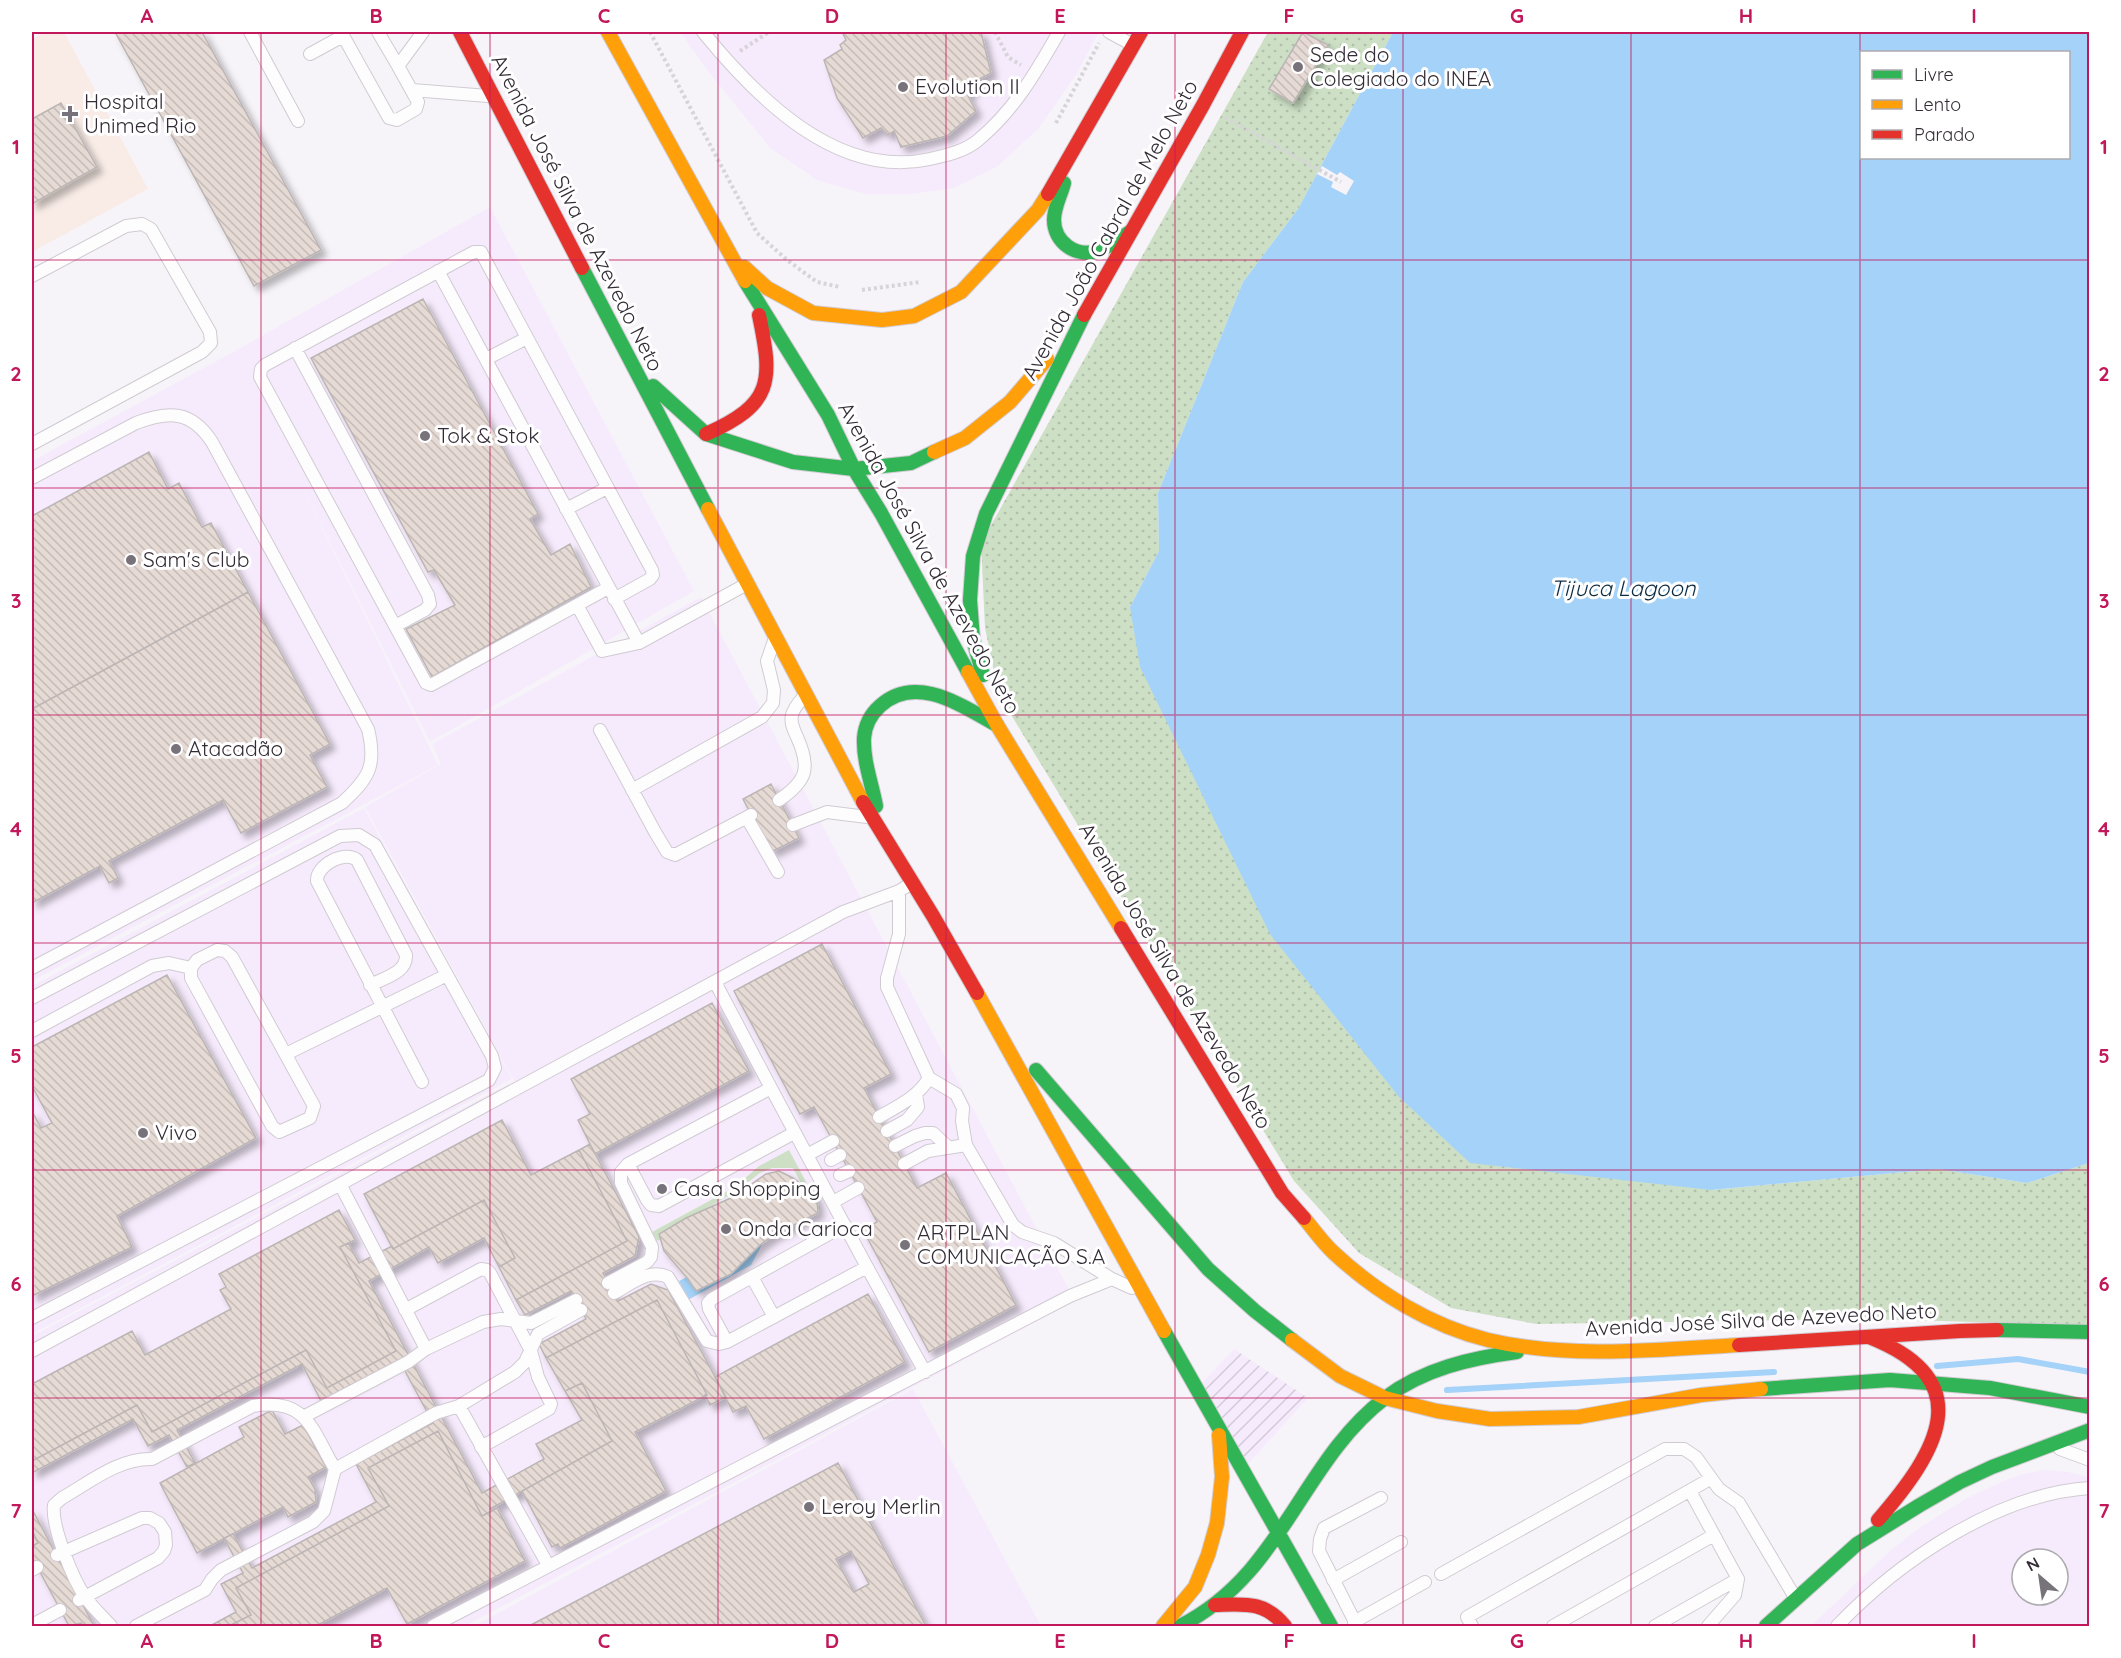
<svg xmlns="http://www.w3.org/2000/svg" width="2121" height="1658" font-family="Quicksand,sans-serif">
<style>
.built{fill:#f6ebfc;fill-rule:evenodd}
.industrial{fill:url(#industrial-furrows)}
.medical{fill:#f9ece7}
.grass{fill:url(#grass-dots)}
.garden{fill:#cde0c5}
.water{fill:#a4d2f8;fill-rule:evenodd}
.pier{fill:#f7f4f9}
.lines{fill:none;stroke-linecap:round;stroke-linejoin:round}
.stream{stroke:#a4d2f8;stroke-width:6}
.building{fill:url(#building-back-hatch);stroke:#bbb5b4;stroke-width:1.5;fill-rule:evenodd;filter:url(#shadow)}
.lane-casing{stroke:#d0cbd2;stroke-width:14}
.fast-casing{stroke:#d0cbd2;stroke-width:16}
.slow-casing{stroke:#d0cbd2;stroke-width:16}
.jam-casing{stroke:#d0cbd2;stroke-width:16}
.path{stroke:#d6d4d8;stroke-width:4;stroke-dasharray:3 3;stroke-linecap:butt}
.lane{stroke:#fefdfe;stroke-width:12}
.fast{stroke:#30b455;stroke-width:14}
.slow{stroke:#ff9f0a;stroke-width:14}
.jam{stroke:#e5322d;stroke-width:14}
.grid{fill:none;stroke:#c2185b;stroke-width:1.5;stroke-opacity:0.55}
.poi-dot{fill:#78727a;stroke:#fff;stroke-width:2}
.labels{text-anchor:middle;stroke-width:6;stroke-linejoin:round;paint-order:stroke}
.poi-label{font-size:21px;fill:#332c36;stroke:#fff;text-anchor:start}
.street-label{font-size:21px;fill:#332c36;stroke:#fff}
.water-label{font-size:22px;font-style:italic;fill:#0e2c41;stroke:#fff}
.neatline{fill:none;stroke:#c2185b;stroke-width:2}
.grid-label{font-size:20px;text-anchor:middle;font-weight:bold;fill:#c2185b}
</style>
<defs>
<pattern id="industrial-furrows" width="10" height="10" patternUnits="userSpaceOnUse" patternTransform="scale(1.5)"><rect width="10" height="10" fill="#f6ebfc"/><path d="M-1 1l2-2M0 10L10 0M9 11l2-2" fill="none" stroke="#d3cad9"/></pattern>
<pattern id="grass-dots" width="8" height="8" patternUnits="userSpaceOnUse" patternTransform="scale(1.5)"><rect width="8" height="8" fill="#cde0c5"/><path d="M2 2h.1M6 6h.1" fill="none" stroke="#b0c0aa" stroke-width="1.8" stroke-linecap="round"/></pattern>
<pattern id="building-back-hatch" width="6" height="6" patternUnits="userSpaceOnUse" patternTransform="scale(1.5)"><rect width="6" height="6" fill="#e6dad5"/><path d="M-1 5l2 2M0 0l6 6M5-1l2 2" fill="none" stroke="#c6bbb7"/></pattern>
<filter id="shadow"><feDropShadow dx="5.5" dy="5.5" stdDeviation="3" flood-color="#0004"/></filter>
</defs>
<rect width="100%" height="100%" fill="#f7f4f9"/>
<!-- built -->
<path class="built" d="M680 32H1099L1076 75 1038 129 998 166 954 188 911 194H865L817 180 770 148 708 71Z
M490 207 694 591 430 742 295 472 438 765 32 981V461L235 351Z
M701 597 1075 1301 465 1626H32V1336L514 1081 365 807 441 764 432 744Z
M364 808 512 1079 32 1334V986Z
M913 1389 1041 1626H474Z
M2044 1470 2068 1472 2089 1477V1626H1811L1892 1549 1922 1526 1966 1499 2001 1482 2023 1474ZM2022 1559H2058V1595H2022Z"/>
<!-- industrial -->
<path class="industrial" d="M1234 1349 1308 1398 1246 1466 1201 1384Z"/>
<!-- medical -->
<path class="medical" d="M45 32H64L148 189 32 252V39Z"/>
<!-- grass -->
<path class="grass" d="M1268 32H1393L1298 209 1243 282 1158 493 1159 551 1130 607 1711 1190 1938 1169 2027 1183 2089 1163V1325L1863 1319 1536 1324 1451 1308 1359 1253 1294 1181 999 695 985 628 981 543Z"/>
<!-- garden -->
<path class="garden" d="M789 1150 820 1208 816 1211 793 1168H772L760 1173 735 1192 665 1232 666 1236 657 1241 652 1232 735 1187 759 1166Z"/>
<!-- water -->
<path class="water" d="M1393 32H2089V1163L2027 1183 1938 1169 1711 1190 1470 1163 1399 1097 1270 934 1140 667 1130 607 1159 551 1158 493 1243 282 1298 209ZM1862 52H2068V158H1862Z
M767 1235 751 1265 688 1300 679 1281Z"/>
<!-- pier -->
<path class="pier" d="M1322 166 1337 175 1340 172 1354 181 1346 195 1331 187 1333 182 1317 174Z"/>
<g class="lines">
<!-- stream -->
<path class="stream" d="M1937 1366 2018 1359 2090 1372
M1447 1390 1774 1372"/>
</g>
<!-- building -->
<path class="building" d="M115 32H202L321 250 254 286Z
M842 32H981L991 73 970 84 973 90 967 94 976 111 947 136 901 147 894 131 888 135 881 128 863 138 837 98 824 60 842 49 840 45 846 40Z
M1303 32 1328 45 1293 103 1269 89Z
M61 103 97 167 32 204V119Z
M423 299 538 514 530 519 551 555 570 544 591 587 432 677 406 629 455 605 434 570 428 572 311 358Z
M149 452 168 489 179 483 202 527 211 523 248 592 32 709V516Z
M248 592 330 744 310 755 327 787 241 833 223 800 109 861 118 878 109 883 100 866 32 903V709Z
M771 784 799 838 771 852 743 799Z
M822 944 891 1074 864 1088 917 1188 946 1173 1016 1305 929 1352 863 1230 877 1222 833 1141 814 1107 800 1114 734 991Z
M167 975 256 1138 117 1216 132 1247 32 1296V1111L41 1128 52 1123 32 1086V1047Z
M712 1003 749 1071 595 1154 578 1120 590 1114 571 1079Z
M502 1120 531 1175 579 1150 627 1241 516 1300 499 1267 515 1258 484 1200 393 1249 364 1194Z
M590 1144 639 1237 635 1256 603 1273 618 1301 651 1284 668 1290 726 1397 710 1405 705 1395H707L657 1300 546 1358 539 1344 586 1319 571 1291 525 1315 516 1300 627 1241 579 1150Z
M779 1171 793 1178 814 1194 817 1200 818 1213 774 1235 760 1245 731 1274 696 1291 688 1279 664 1251 659 1234 686 1218 733 1197 766 1174Z
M484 1200 515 1258 499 1267 484 1238 438 1263 429 1247 369 1281 482 1493 544 1459 536 1444 582 1420 565 1391 582 1383 612 1441 490 1509 492 1511 482 1516 438 1431 368 1468 389 1506 236 1588 251 1615 229 1626H210L236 1612 221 1584 243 1573 224 1538 233 1534 252 1568 376 1502 356 1464 433 1423 399 1360 321 1401 302 1364 177 1430 195 1463 187 1467 169 1435 148 1446 133 1419 32 1473V1461L137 1405 152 1432 306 1350 327 1388 396 1351 340 1247 348 1243 359 1263 392 1246 393 1249Z
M339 1210 355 1240 340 1247 396 1351 327 1388 306 1350 152 1432 137 1405 32 1461V1384L132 1331 145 1355 231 1309 220 1290 226 1287 219 1274Z
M868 1294 905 1362 764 1439 746 1406 733 1412 715 1377Z
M657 1300 707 1395 635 1432 666 1491 560 1548 558 1544 552 1547 522 1491 612 1441 582 1383 565 1391 546 1358Z
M272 1410 285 1434 303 1425 326 1467 308 1477 315 1489 316 1502 288 1517 283 1507 197 1553 160 1483 244 1437 239 1427Z
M438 1431 482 1516 497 1508 525 1561 407 1624 387 1588 316 1626H229L251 1615 236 1588 389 1506 368 1468Z
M838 1463 926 1626H529ZM851 1551 869 1584 854 1592 836 1559Z
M32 1509 94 1626H83L81 1623 69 1626 32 1557V1546L38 1543 32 1530Z
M32 1530 38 1543 32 1546Z"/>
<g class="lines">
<!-- lane casing -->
<g class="lane-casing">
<path id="lane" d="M250 32 298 121
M341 32 389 118 397 120 416 109 418 102 398 66 423 32
M378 32 398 66
M703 32C756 97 837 180 930 159 947 155 963 152 977 141 1014 111 1036 72 1059 32
M1109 32 1131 44
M310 54 343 36
M412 90 488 96
M438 271 639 643
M32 276 126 226 142 224 151 229 210 332 211 343 202 352 32 444
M295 348 428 595 430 604 425 610 395 626
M486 359 527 338
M32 478 136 423C169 411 191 410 212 442L368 729C377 766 369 778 342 803L32 968
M566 509 607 488
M608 588 431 685 426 683 260 377 261 369 265 365 474 252H481L652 570 653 575 650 579 614 599
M577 605 602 651 639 643 745 585
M600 730 655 832 667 852 675 855 751 815
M632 790 762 717 773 703 774 690 767 661 774 641
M779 800C807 781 811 768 797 737 794 730 790 723 792 715 794 707 800 701 805 695
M747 818 778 872
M793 825 827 812 867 817
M899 891V934L887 978V987L929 1078 956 1094 963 1108 962 1121 966 1145 1013 1225 1022 1232 1054 1243 1112 1279
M217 950 225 951 232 957 314 1106 310 1118 279 1132 272 1126 191 978V968L197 960Z
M715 982 771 1088
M370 985C384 978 407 973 406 955L357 860C345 850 316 865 317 881L422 1082
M32 998 340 836 359 835 375 845 492 1056 495 1068 489 1080 32 1318
M32 1031 152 966 169 963 191 968
M286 1054 447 975
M879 1117C898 1106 918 1097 929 1078
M887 1131 907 1120 918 1107 916 1094
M895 1146 915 1136 925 1133H933L948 1147
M807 1155 833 1141
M831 1160 840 1155
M628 1164 647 1200 651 1205 659 1206 794 1133
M904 1164 928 1151 966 1145
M840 1175 849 1171
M340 1184 426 1349
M833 1202 858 1188
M867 1267 925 1372
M752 1277 774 1317
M608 1283 647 1262 651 1257 652 1247 621 1183V1172L628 1164 771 1088 867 1267 727 1342 719 1344 707 1341 668 1277C649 1268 631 1284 614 1293
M405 1310 481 1269 487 1270 490 1273 531 1351 538 1377 551 1404 549 1409 481 1447
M727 1342 709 1309 708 1303 712 1299 845 1225
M32 1351 843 912 899 891 912 883
M459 1406 548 1565
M305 1416 408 1362 426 1349 483 1322 501 1319 531 1323 576 1300
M2060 1449 2090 1460
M335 1469 436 1413 459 1406 515 1372 525 1362 538 1334 581 1310
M57 1555 142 1518H150L159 1523 165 1532 166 1545 164 1551 158 1558 79 1600
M32 1570 37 1567
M1441 1574 1665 1449H1684L1696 1457 1719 1489 1739 1503 1796 1599
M1333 1580 1401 1542
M1354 1622 1425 1582
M32 1625 60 1610
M111 1626C103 1617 93 1608 86 1598 73 1580 51 1526 54 1505L62 1498C90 1482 119 1458 152 1459L253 1406C308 1397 312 1431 335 1469L324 1511 313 1522 221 1570 212 1579 205 1590 136 1626
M433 1626 1070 1296 1112 1279 1132 1288
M1357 1626 1319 1551 1320 1539 1324 1528 1381 1498
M1472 1626 1467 1617 1710 1479
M1553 1626 1714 1535 1690 1491
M1655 1626 1738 1579 1714 1535
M1708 1626 1735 1595 1738 1579
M1837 1626C1899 1561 1997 1494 2090 1488"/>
</g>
<!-- fast casing -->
<g class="fast-casing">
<path id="fast" d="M1064 183C1061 195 1054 207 1054 220 1054 242 1076 258 1097 251 1109 247 1119 239 1130 232
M582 268 708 509
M745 281 828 415 854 469 881 513 968 672
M653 386 706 434 793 462 854 469 911 463 934 452
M983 675 973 639 970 600 973 556 986 514 1084 315
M876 806C872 784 863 761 864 738 865 726 871 714 880 706 916 673 962 706 997 725
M1036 1070 1208 1269 1255 1311 1292 1340
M1997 1330 2090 1332
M1164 1331 1331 1626
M1761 1389 1890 1380 1990 1388 2090 1407
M1180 1626C1283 1574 1301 1462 1385 1398 1423 1369 1471 1358 1517 1352
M1766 1626 1857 1544 1920 1505 1960 1482 1992 1467 2090 1430"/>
</g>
<!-- slow casing -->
<g class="slow-casing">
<path id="slow" d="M608 32 745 281
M744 267 767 288 813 313 882 320 914 316 961 292 1038 210 1048 194
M934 452 965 438 1010 402 1047 359
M708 509 863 802
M968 672 997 725 1121 928
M977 993 1164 1331
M1304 1218C1314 1230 1323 1243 1334 1253 1377 1293 1431 1326 1488 1340 1568 1359 1657 1350 1739 1345
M1292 1340 1340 1376 1385 1398 1437 1411 1490 1419 1578 1417 1701 1395 1761 1389
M1163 1626 1195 1587 1208 1555 1217 1523 1222 1477 1219 1435"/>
</g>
<!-- jam casing -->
<g class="jam-casing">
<path id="jam" d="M460 32 582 268
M1048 194 1141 32
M1084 315 1203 105 1242 32
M706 434C773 404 773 382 759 315
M863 802 933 916 977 993
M1121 928 1282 1193 1304 1218
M1869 1337C1981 1381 1937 1452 1878 1520
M1739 1345 1960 1331 1997 1330
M1215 1605C1245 1604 1265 1601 1285 1626"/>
</g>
<!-- path -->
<path class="path" d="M650 32 757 233 787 260 817 282 840 287
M995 32 1008 57 1021 65
M740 51 769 32
M1225 117 1341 182
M1056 123 1099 43
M862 290 920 282"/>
<!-- lane -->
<use href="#lane" class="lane"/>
<!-- fast -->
<use href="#fast" class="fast"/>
<!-- slow -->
<use href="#slow" class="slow"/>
<!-- jam -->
<use href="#jam" class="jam"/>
</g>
<!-- grid -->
<path class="grid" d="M261 32V1626M490 32V1626M718 32V1626M946 32V1626M1175 32V1626M1403 32V1626M1631 32V1626M1860 32V1626M32 260H2090M32 488H2090M32 715H2090M32 943H2090M32 1170H2090M32 1398H2090"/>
<!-- markers -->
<g class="poi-dot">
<circle cx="1298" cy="67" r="6"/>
<circle cx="903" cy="87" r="6"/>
<path d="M67 105h6v6h6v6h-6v6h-6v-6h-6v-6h6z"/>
<circle cx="425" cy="436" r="6"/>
<circle cx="131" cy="560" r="6"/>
<circle cx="176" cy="749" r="6"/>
<circle cx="143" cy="1133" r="6"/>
<circle cx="662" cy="1189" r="6"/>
<circle cx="726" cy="1229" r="6"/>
<circle cx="905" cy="1245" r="6"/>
<circle cx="809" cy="1507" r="6"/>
</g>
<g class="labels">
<!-- poi labels -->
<g class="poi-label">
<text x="1310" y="62">Sede do<tspan x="1310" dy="24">Colegiado do INEA</tspan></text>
<text x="915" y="94">Evolution II</text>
<text x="84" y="109">Hospital<tspan x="84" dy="24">Unimed Rio</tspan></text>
<text x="437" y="443">Tok &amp; Stok</text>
<text x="143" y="567">Sam's Club</text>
<text x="188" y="756">Atacadão</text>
<text x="155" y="1140">Vivo</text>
<text x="674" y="1196">Casa Shopping</text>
<text x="738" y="1236">Onda Carioca</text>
<text x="917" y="1240">ARTPLAN<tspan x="917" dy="24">COMUNICAÇÃO S.A</tspan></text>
<text x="821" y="1514">Leroy Merlin</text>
</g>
<!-- street labels -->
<g class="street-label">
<text transform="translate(577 213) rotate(63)" y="7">Avenida José Silva de Azevedo Neto</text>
<text transform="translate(1110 230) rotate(-61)" y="7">Avenida João Cabral de Melo Neto</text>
<text transform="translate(929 558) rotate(61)" y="7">Avenida José Silva de Azevedo Neto</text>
<text transform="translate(1175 976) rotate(59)" y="7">Avenida José Silva de Azevedo Neto</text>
<text transform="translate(1761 1320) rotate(-3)" y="7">Avenida José Silva de Azevedo Neto</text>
</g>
<!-- water labels -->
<g class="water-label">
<text x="1623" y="596">Tijuca Lagoon</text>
</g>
</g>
<!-- border -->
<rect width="2121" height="1658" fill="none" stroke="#ffffff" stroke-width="66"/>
<!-- legend -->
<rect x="1860" y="51" width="210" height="108" fill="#ffffff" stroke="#adabaf" stroke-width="1.5"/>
<rect x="1872" y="70" width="30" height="9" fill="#30b455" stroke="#adabaf" stroke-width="1.5"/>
<text x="1914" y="81" font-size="18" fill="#332c36">Livre</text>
<rect x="1872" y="100" width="30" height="9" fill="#ff9f0a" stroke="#adabaf" stroke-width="1.5"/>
<text x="1914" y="111" font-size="18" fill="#332c36">Lento</text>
<rect x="1872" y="130" width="30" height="9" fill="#e5322d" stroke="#adabaf" stroke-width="1.5"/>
<text x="1914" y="141" font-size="18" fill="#332c36">Parado</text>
<!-- north arrow -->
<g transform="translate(2040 1577) rotate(331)"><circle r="28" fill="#ffffff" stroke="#adabaf" stroke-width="1.5"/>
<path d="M0-4.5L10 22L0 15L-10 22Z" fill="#78727a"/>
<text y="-9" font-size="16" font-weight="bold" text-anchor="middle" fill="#332c36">N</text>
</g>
<rect x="33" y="33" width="2055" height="1592" class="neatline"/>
<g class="grid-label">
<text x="147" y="23">A</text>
<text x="376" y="23">B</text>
<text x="604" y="23">C</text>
<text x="832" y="23">D</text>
<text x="1060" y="23">E</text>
<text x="1289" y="23">F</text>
<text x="1517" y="23">G</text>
<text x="1746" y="23">H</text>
<text x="1974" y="23">I</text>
<text x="16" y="154">1</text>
<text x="2104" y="154">1</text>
<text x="16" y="381">2</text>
<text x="2104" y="381">2</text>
<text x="16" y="608">3</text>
<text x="2104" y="608">3</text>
<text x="16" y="836">4</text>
<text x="2104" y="836">4</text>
<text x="16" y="1063">5</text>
<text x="2104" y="1063">5</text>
<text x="16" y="1291">6</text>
<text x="2104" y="1291">6</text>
<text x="16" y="1518">7</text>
<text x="2104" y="1518">7</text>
<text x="147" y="1648">A</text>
<text x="376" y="1648">B</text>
<text x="604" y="1648">C</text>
<text x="832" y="1648">D</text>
<text x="1060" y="1648">E</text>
<text x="1289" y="1648">F</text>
<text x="1517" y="1648">G</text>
<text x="1746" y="1648">H</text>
<text x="1974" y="1648">I</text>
</g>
</svg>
